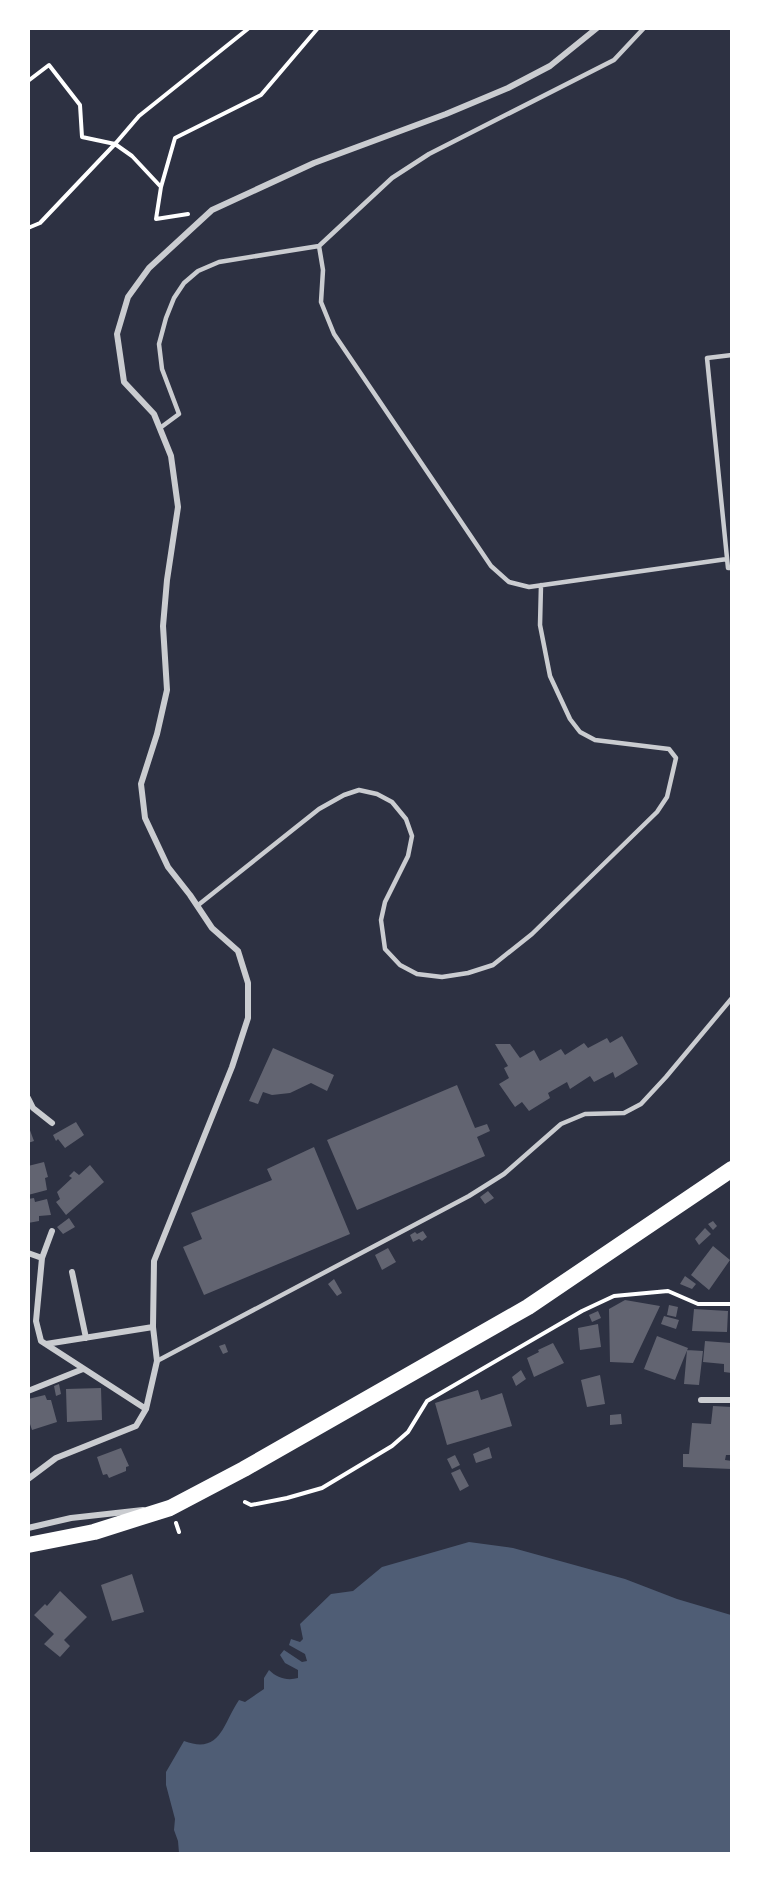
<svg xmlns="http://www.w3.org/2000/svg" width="760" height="1882" font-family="'Nunito Sans',sans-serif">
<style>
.water{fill:#4f5d75}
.building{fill:#626471}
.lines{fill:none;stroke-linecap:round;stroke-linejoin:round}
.path{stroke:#fff;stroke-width:4}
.service{stroke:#caccd0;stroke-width:4.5}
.minor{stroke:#caccd0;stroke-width:6}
.trunk{stroke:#fff;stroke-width:16}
</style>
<rect width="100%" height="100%" fill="#2d3142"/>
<!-- water -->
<path class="water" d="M469 1542 513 1548 625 1579 677 1599 731 1615V1853H179L178 1841 174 1830 175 1819 166 1785V1772L184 1741C221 1755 223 1723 239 1700L245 1702 264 1689V1678L269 1670C277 1678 287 1681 298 1678V1670L285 1663 280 1655 284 1650 302 1662 307 1661 305 1654 289 1645 291 1639 300 1642 303 1639 300 1624 331 1594 353 1591 382 1567Z"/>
<!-- building -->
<path class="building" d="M622 1036 638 1064 615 1078 613 1072 594 1082 590 1076 570 1089 567 1082 548 1093 550 1098 529 1111 522 1102 515 1107 499 1084 509 1078 504 1068 508 1066 495 1044H510L520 1058 534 1050 540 1061 561 1049 565 1055 584 1043 588 1048 607 1038 610 1043Z
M273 1048 334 1075 327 1091 311 1083 290 1093 272 1095 263 1092 258 1104 249 1101Z
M457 1085 475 1128 487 1124 490 1131 477 1137 485 1156 357 1210 327 1140Z
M76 1122 84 1135 65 1148 58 1139 56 1141 53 1135Z
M28 1125 34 1141 28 1143Z
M314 1147 350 1234 204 1295 183 1247 202 1239 191 1213 272 1180 267 1169Z
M44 1162 48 1177 45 1178 47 1190 28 1195V1166Z
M90 1165 104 1182 66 1215 56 1202 60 1199 57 1192 72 1178 69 1176 74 1171 79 1175Z
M488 1191 494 1198 485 1204 480 1197Z
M34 1198 35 1202 47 1199 51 1215 39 1216V1221L28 1223V1199Z
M69 1218 75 1227 63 1234 57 1227Z
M713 1221 717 1226 713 1230 708 1224Z
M705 1228 711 1234 699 1245 695 1239Z
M423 1231 427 1237 422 1241 419 1239 413 1242 410 1235 415 1232 417 1234Z
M713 1246 730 1260 709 1290 691 1275Z
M388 1248 396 1262 382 1270 375 1255Z
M685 1276 696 1284 692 1289 680 1284Z
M334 1279 342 1293 337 1296 328 1284Z
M625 1300 660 1306 633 1363 610 1362 609 1309Z
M669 1305 678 1307 676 1317 667 1315Z
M694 1309 728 1311 727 1332 692 1331Z
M598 1311 601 1318 592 1322 589 1315Z
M664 1316 679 1320 676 1329 661 1324Z
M598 1324 601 1347 580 1350 578 1328Z
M657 1336 688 1348 675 1380 644 1369Z
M705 1341 731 1343 732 1373 724 1372V1364L703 1362Z
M553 1343 564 1363 534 1377 527 1358 539 1352 538 1350Z
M225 1344 228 1352 223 1354 219 1346Z
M687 1350 703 1351 699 1385 684 1384Z
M521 1370 526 1379 516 1386 512 1377Z
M600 1375 605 1404 587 1407 581 1380Z
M59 1384 61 1394 56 1396 54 1386Z
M101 1388 102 1420 67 1422 66 1389Z
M478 1390 481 1400 502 1393 512 1426 447 1445 435 1403Z
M45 1395 47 1400H51L57 1422 32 1430 28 1418V1399Z
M713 1406 732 1407V1455H726L725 1460 732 1461V1469L683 1467V1454H689L692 1423 711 1424Z
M621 1414 622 1424 610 1425V1415Z
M489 1447 492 1458 476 1463 473 1454Z
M121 1448 129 1466 126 1467V1471L109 1478 107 1474 103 1475 97 1457Z
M455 1455 460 1465 452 1469 447 1459Z
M460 1469 469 1486 460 1491 451 1473Z
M132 1574 144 1612 112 1621 101 1585Z
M60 1591 87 1617 64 1640 70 1646 60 1657 44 1644 54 1634 34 1615 45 1604 47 1606Z"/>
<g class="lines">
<!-- path -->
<path class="path" d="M28 81 49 65 80 105 82 137 115 144 132 156 161 187
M188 214 156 219 161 187 175 138 261 95 318 28
M28 228 40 223 115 144 139 116 249 28
M245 1502 251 1505 287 1498 322 1488 392 1446 408 1432 427 1401 582 1311 614 1296 668 1291 698 1304H732
M176 1523 179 1532"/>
<!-- service -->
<path class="service" d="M319 246 323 270 321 302 334 334 491 566 509 582 529 587 727 559
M732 355 707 358 728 568H732
M160 428 179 414 162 369 159 344 166 318 174 298 184 283 198 271 219 262 319 246 392 178 429 154 614 60 644 28
M197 906 319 809 344 795 359 790 377 794 392 802 406 819 412 836 408 856 385 902 381 920 385 949 400 965 417 974 442 977 468 973 493 965 532 934 657 812 667 797 676 758 669 749 595 740 580 732 570 719 550 676 540 625 541 585
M157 1361 469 1196 504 1174 561 1124 585 1114 624 1113 641 1104 666 1077 732 998"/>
<!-- minor -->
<path class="minor" d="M28 1098 33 1108 52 1123
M28 1253 42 1258 36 1321 41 1341 146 1409
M42 1258 52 1231
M72 1272 86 1338
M46 1344 153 1327
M28 1391 83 1369
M701 1400H732
M28 1479 56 1458 136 1426 146 1409 157 1361 153 1327 154 1261 232 1067 248 1018V983L238 951 212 928 190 895 168 867 145 818 141 784 157 734 167 690 163 626 167 580 178 507 171 456 154 414 124 382 117 334 128 297 149 268 212 210 314 163 446 114 508 88 550 66 597 28
M28 1528 71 1518 143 1510"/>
<!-- trunk -->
<path class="trunk" d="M28 1545 94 1532 170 1508 244 1469 528 1307 732 1169"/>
</g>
<!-- border -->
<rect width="760" height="1882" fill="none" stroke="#ffffff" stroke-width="60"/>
</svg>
